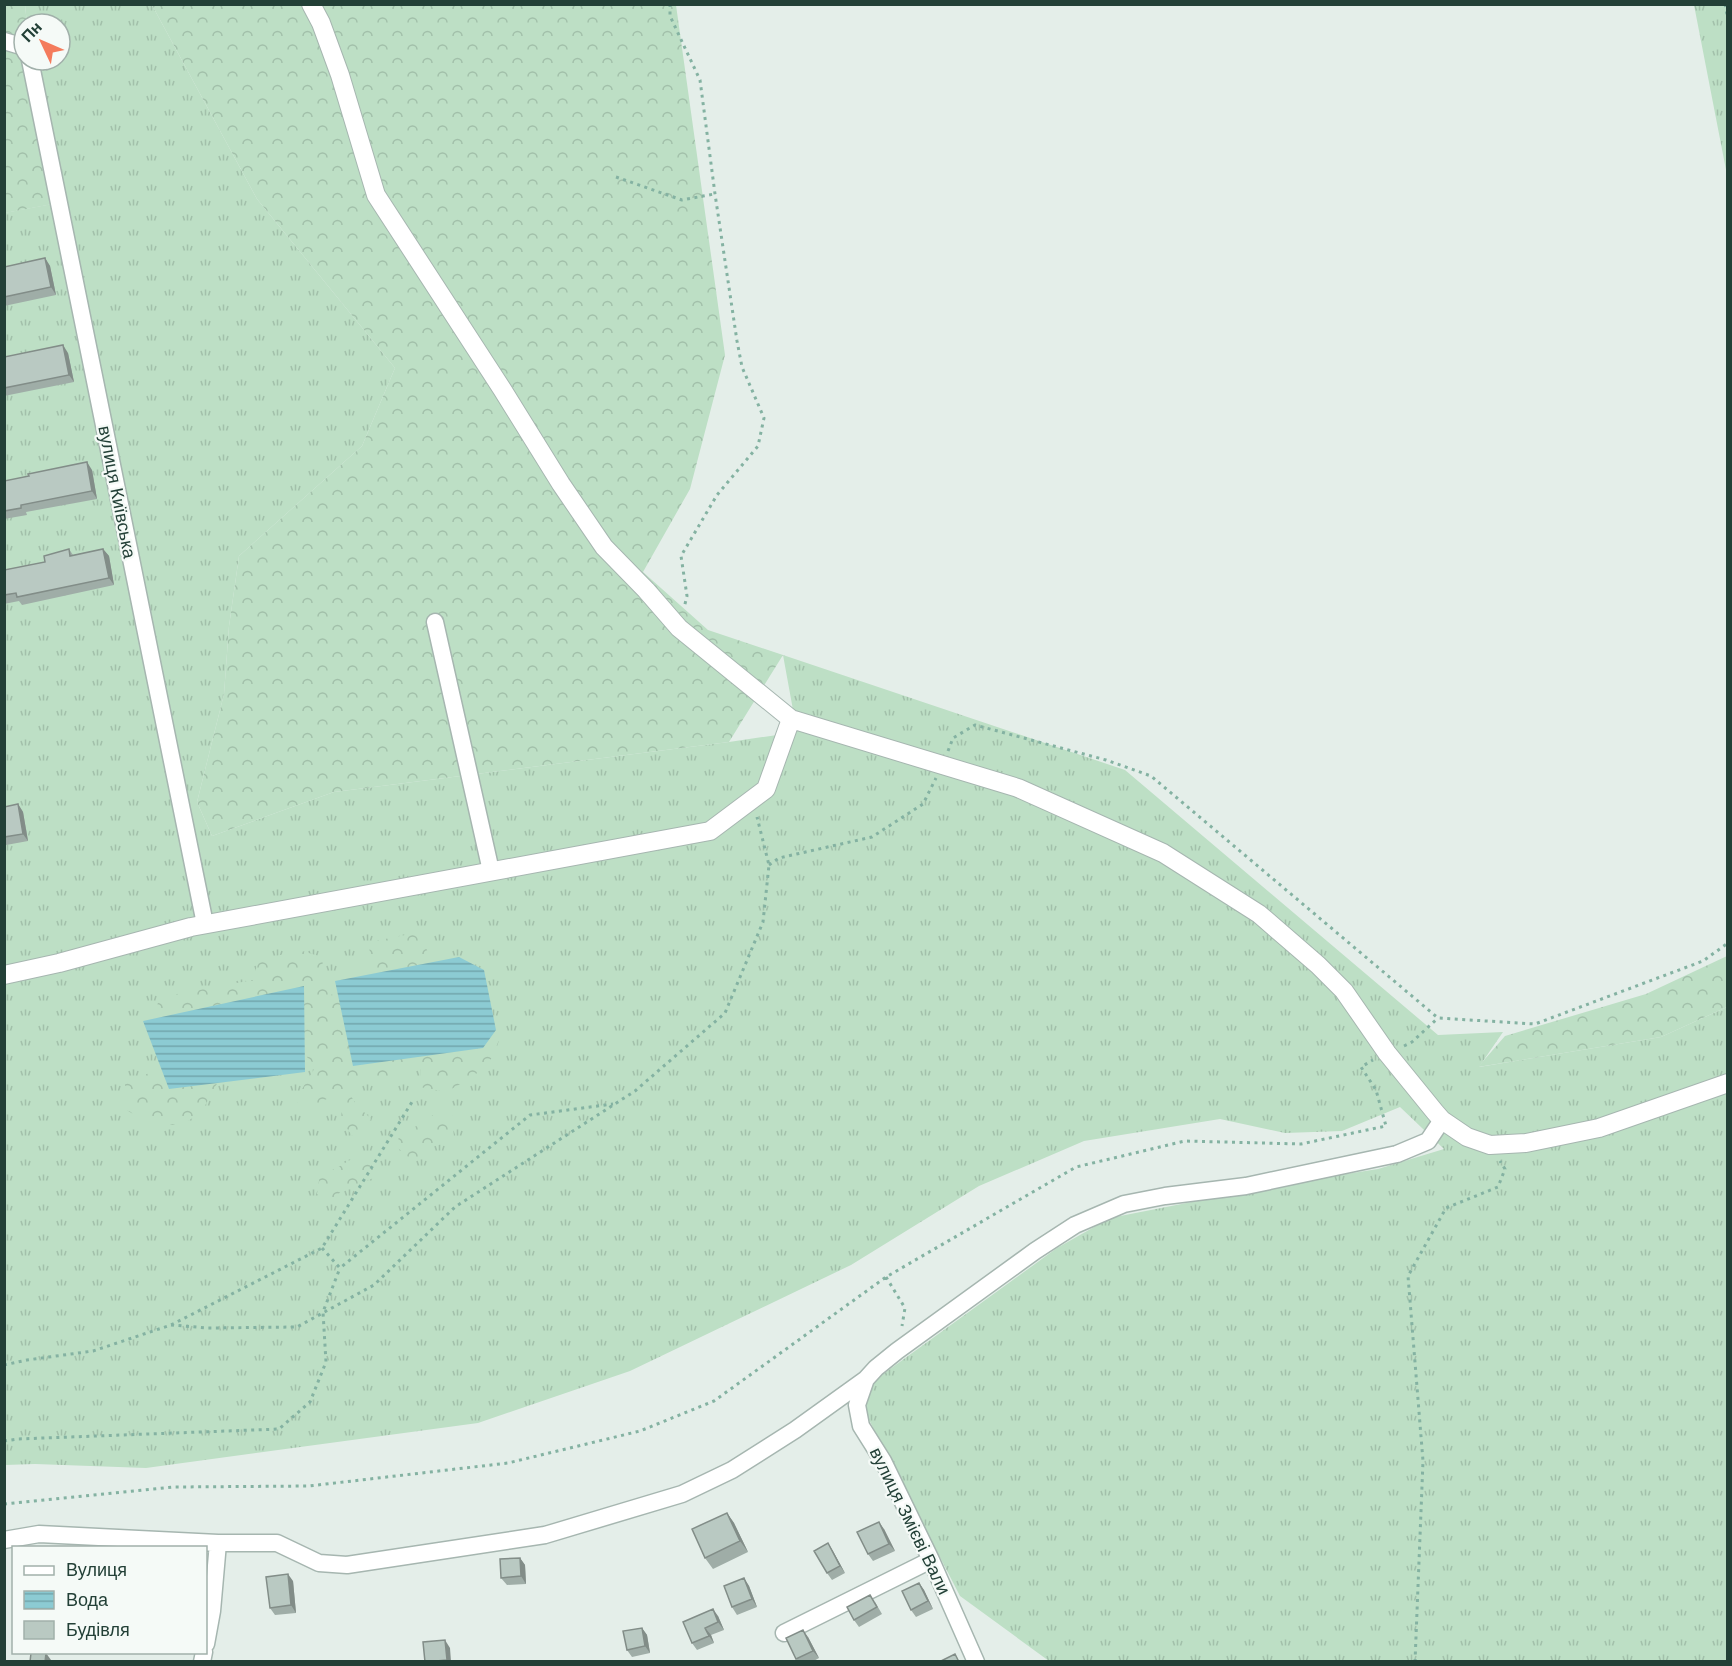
<svg xmlns="http://www.w3.org/2000/svg" width="1732" height="1666" font-family="Helvetica,sans-serif">
<style>
.grass{fill:url(#grass-tufts)}
.forest{fill:url(#forest-crowns)}
.water{fill:url(#water-rules)}
.lines{fill:none;stroke-linecap:round;stroke-linejoin:round}
.minor-casing{stroke:#a6b6b0;stroke-width:19}
.tertiary-casing{stroke:#a6b6b0;stroke-width:20}
.path{stroke:#84b2a2;stroke-width:3;stroke-dasharray:3 4.5;stroke-linecap:butt}
.minor{stroke:#fff;stroke-width:16}
.tertiary{stroke:#fff;stroke-width:18}
.wall{fill:#9fada7}
.shaded-wall{fill:#828d88}
.building{fill:#b9c9c2;stroke:#828d88;stroke-width:1.5}
.labels{text-anchor:middle;stroke-width:4.5;stroke-linejoin:round;paint-order:stroke}
.street-label{font-size:18px;fill:#234037;stroke:#f5faf7}
</style>
<defs>
<pattern id="grass-tufts" width="24" height="20" patternUnits="userSpaceOnUse" patternTransform="scale(1.5)"><rect width="24" height="20" fill="#bddfc5"/><path d="M3 7l-1-3M5 7V3M7 7l1-3M15 17l-1-3M17 17v-4M19 17l1-3" fill="none" stroke="#a2c0aa"/></pattern>
<pattern id="forest-crowns" width="20" height="18" patternUnits="userSpaceOnUse" patternTransform="scale(1.5)"><rect width="20" height="18" fill="#bddfc5"/><path d="M2 6a3 3 0 1 1 6 0M12 15a3 3 0 1 1 6 0" fill="none" stroke="#a2c0aa"/></pattern>
<pattern id="water-rules" width="6" height="5" patternUnits="userSpaceOnUse" patternTransform="scale(1.5)"><rect width="6" height="5" fill="#8ccbd3"/><path d="M0 2.5h6" fill="none" stroke="#72a6ac"/></pattern>
</defs>
<rect width="100%" height="100%" fill="#e4eee9"/>
<!-- grass -->
<path class="grass" d="M25 5H152L257 199 395 368 362 446 239 556 229 626 224 694 197 802 212 836 334 792 729 742 797 732 783 655 1125 770 1438 1035 1503 1032 1479 1067 1661 1037 1727 1007V1661H1049L960 1596 866 1414 868 1385 1057 1248 1110 1218 1289 1183 1378 1169 1444 1149 1400 1107 1342 1131 1285 1133 1220 1119 1084 1141 979 1186 851 1265 630 1371 478 1423 146 1468 35 1464 5 1465 4 213 52 204 33 60H60V24H27Z
M1694 5H1727V175Z"/>
<!-- forest -->
<path class="forest" d="M5 5H25L27 24H24V60L53 204 5 213Z
M152 5H676L725 355 690 489 643 572 708 630 783 655 729 742 334 792 212 836 197 802 224 694 229 626 239 556 362 446 395 368 257 199Z
M415 933 427 950 436 976 471 1023 499 1040 491 1059 473 1077 446 1092 420 1087 421 1062 388 1080 354 1079 350 1094 355 1103 371 1119 354 1138 341 1121 342 1104 326 1099 317 1110 297 1105 302 1089 316 1066 305 1055 227 1065 201 1113 181 1125H151L125 1109V1080L161 1070 151 1017 161 997 253 980 258 961 299 950 322 957 324 978 332 996 353 972 369 960 370 942Z
M1727 956V1007L1661 1037 1478 1067 1505 1036 1646 994Z
M441 1109 452 1115 454 1138 450 1143C435 1144 428 1148 418 1159L408 1157 397 1147 399 1136 425 1121Z
M355 1157 371 1164 376 1177 342 1191 331 1200 317 1194 320 1174 335 1169Z"/>
<!-- water -->
<path class="water" d="M459 957 484 970 496 1030 483 1048 353 1066 335 981Z
M304 986 305 1072 169 1089 143 1021Z"/>
<g class="lines">
<!-- minor casing -->
<g class="minor-casing">
<path id="minor" d="M4 41 24 47
M30 60 205 924
M435 622 491 871
M866 1379 857 1405 861 1426 883 1461 931 1560 976 1662
M4 1540 39 1534 218 1543H277L319 1563 347 1565 545 1535 682 1494 732 1470 795 1430 866 1379 876 1368 897 1351 1035 1251 1075 1225 1124 1204 1165 1196 1246 1186 1397 1154 1428 1141 1442 1120
M784 1633 931 1560
M206 1644 212 1611 218 1543
M202 1662 204 1652"/>
</g>
<!-- tertiary casing -->
<g class="tertiary-casing">
<path id="tertiary" d="M311 4 321 23 340 75 376 195 502 389 561 484 604 547 646 590 679 628 791 719 1018 788 1163 853 1259 914 1318 965 1344 991 1387 1053 1435 1112 1442 1120 1467 1137 1490 1145 1526 1143 1599 1128 1728 1083
M4 975 59 963 191 927 710 831 766 789 791 719"/>
</g>
<!-- path -->
<path class="path" d="M670 4V16L700 80 715 194 737 341 742 367 764 418 758 446 717 495 681 556 687 596 684 608
M1725 4 1728 20
M616 177 682 200 714 194
M948 751 953 738 975 725 1106 760 1151 776 1438 1018 1535 1024 1703 961 1728 943
M769 865 779 858 872 837 923 804 936 778
M1404 1046 1412 1042 1438 1018
M322 1248 340 1268 530 1115 613 1104
M886 1277 905 1308 902 1326
M171 1325 208 1328 297 1327 374 1285 455 1207 635 1091 725 1013 763 922 769 865 757 817
M4 1365 27 1360 93 1351 171 1325 322 1248 412 1102
M4 1441 18 1439 279 1429 310 1402 326 1362 323 1312 340 1268
M4 1504 174 1487 309 1486 508 1463 640 1431 714 1401 886 1277 1076 1167 1185 1141 1301 1144 1386 1126 1376 1090 1361 1067 1373 1060
M1415 1662 1423 1461 1408 1276 1446 1208 1498 1187 1505 1169 1500 1161"/>
<!-- minor -->
<use href="#minor" class="minor"/>
<!-- tertiary -->
<use href="#tertiary" class="tertiary"/>
</g>
<!-- wall -->
<path class="wall" d="M45 258 50 266 56 295 4 306V267Z
M68 353 74 382 4 396V357Z
M92 470 97 499 26 512 27 515 4 519V481Z
M69 549 73 555 103 549 109 556 114 585 22 605 19 601 4 604V570L45 562Z
M18 804 23 812 28 841 6 845 4 843V807Z
M727 1513 734 1523 748 1552 713 1569 705 1558Z
M884 1529 895 1551 873 1561 868 1554Z
M828 1543 845 1573 832 1580 827 1573Z
M520 1558 525 1565 526 1584 507 1585 501 1578Z
M744 1578 749 1586 757 1607 737 1615 732 1607Z
M293 1581 296 1613 275 1615 270 1608Z
M919 1583 924 1590 933 1609 916 1617 911 1610Z
M875 1602 882 1614 859 1627 854 1620Z
M718 1616 724 1630 711 1635 714 1643 697 1650 692 1643 683 1622Z
M642 1628 647 1635 650 1653 632 1657 627 1650Z
M808 1637 819 1658 812 1662H798L796 1659Z"/>
<!-- shaded-wall -->
<path class="shaded-wall" d="M45 258 50 266 56 295 51 287Z
M63 345 68 353 74 382 69 375Z
M87 462 92 470 97 499 92 491Z
M103 549 109 556 114 585 109 578Z
M18 804 23 812 28 841 23 834Z
M727 1513 734 1523 748 1552 740 1541Z
M879 1522 884 1529 895 1551 889 1544Z
M828 1543 833 1551 845 1573 840 1566Z
M520 1558 525 1565 526 1584 521 1576Z
M288 1574 293 1581 296 1613 291 1605Z
M744 1578 749 1586 757 1607 752 1599Z
M919 1583 924 1590 933 1609 928 1601Z
M713 1609 718 1616 724 1630 718 1622Z
M642 1628 647 1635 650 1653 645 1646Z
M705 1628 711 1635 714 1643 709 1636Z
M803 1630 808 1637 819 1658 813 1651Z
M445 1640 450 1648 451 1662H448L447 1660Z
M46 1653 51 1660V1662H45Z"/>
<!-- building -->
<path class="building" d="M45 258 51 287 4 297V267Z
M63 345 69 375 4 388V357Z
M87 462 92 491 21 505V508L4 511V481L29 476 28 474Z
M69 549 70 556 103 549 109 578 17 597 16 593 4 595V570L45 562 44 556Z
M18 804 23 834 4 837V807Z
M727 1513 740 1541 705 1558 692 1529Z
M879 1522 889 1544 868 1554 857 1532Z
M828 1543 840 1566 827 1573 814 1551Z
M520 1558 521 1576 501 1578 500 1559Z
M288 1574 291 1605 270 1608 266 1577Z
M744 1578 752 1599 732 1607 724 1586Z
M919 1583 928 1601 911 1610 902 1591Z
M870 1595 877 1607 854 1620 847 1607Z
M713 1609 718 1622 705 1628 709 1636 692 1643 683 1622Z
M642 1628 645 1646 627 1650 623 1631Z
M803 1630 813 1651 796 1659 786 1638Z
M445 1640 447 1660 425 1662 423 1642Z
M31 1653H46L45 1662H30Z
M955 1654 959 1662H939Z"/>
<g class="labels">
<!-- street labels -->
<g class="street-label">
<text transform="translate(117 492) rotate(79)" y="6">вулиця Київська</text>
<text transform="translate(910 1521) rotate(64)" y="6">вулиця Змієві Вали</text>
</g>
</g>
<!-- border -->
<rect width="1732" height="1666" fill="none" stroke="#234037" stroke-width="12"/>
<!-- legend -->
<rect x="12" y="1546" width="195" height="108" fill="#f5faf7" stroke="#a1b0aa" stroke-width="1.5"/>
<rect x="24" y="1566" width="30" height="9" fill="#ffffff" stroke="#a1b0aa" stroke-width="1.5"/>
<text x="66" y="1576" font-size="18" fill="#234037">Вулиця</text>
<rect x="24" y="1591" width="30" height="18" fill="url(#water-rules)" stroke="#a1b0aa" stroke-width="1.5"/>
<text x="66" y="1606" font-size="18" fill="#234037">Вода</text>
<rect x="24" y="1621" width="30" height="18" fill="#b9c9c2" stroke="#a1b0aa" stroke-width="1.5"/>
<text x="66" y="1636" font-size="18" fill="#234037">Будівля</text>
<!-- north arrow -->
<g transform="translate(42 42) rotate(314)"><circle r="28" fill="#f5faf7" stroke="#a1b0aa" stroke-width="1.5"/>
<path d="M0-4.5L10 22L0 15L-10 22Z" fill="#f47b5c"/>
<text y="-9" font-size="16" font-weight="bold" text-anchor="middle" fill="#234037">Пн</text>
</g>
</svg>
